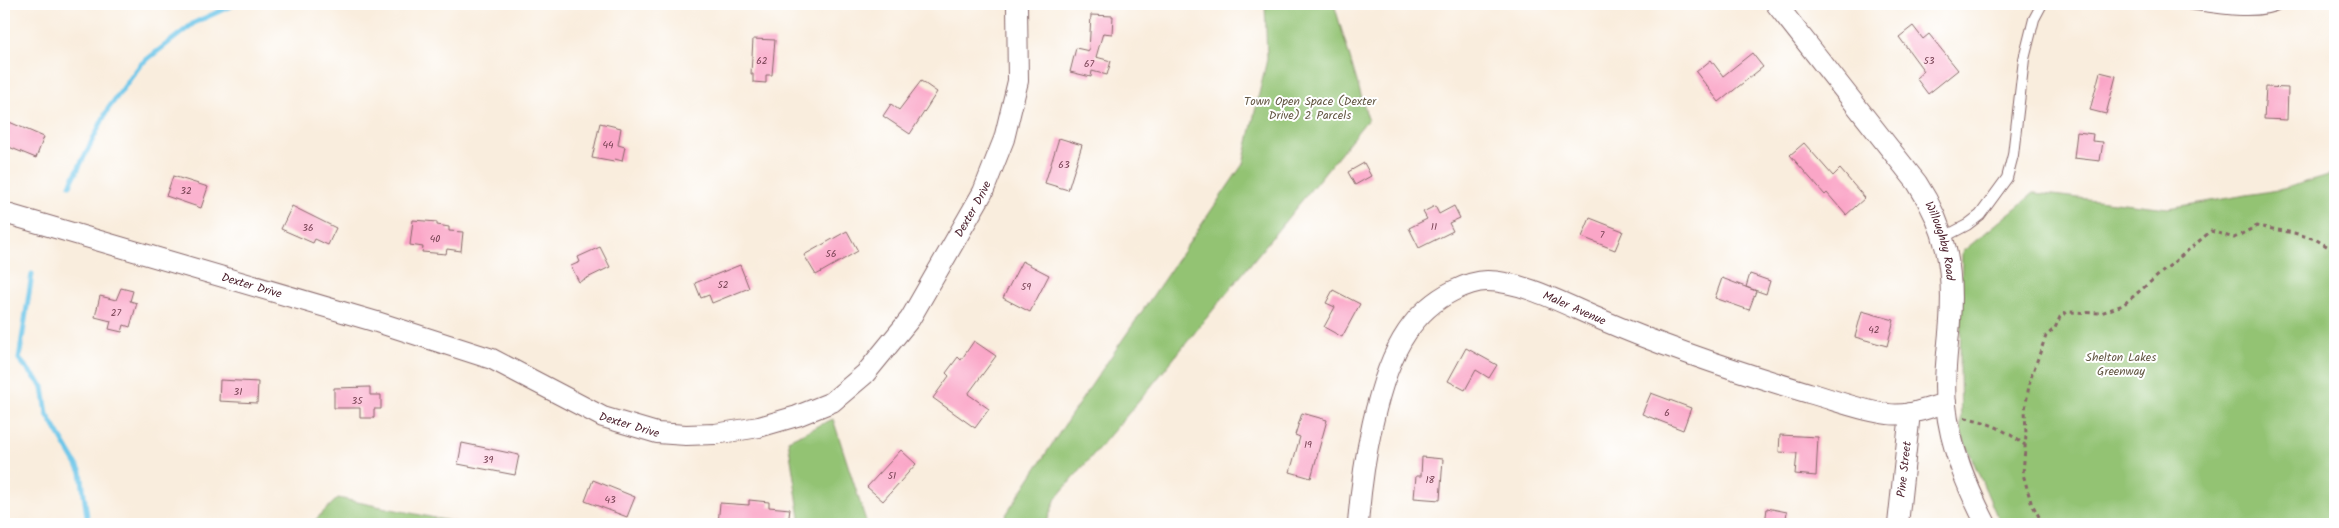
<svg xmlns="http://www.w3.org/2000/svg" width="2339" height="528" font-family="Kalam,sans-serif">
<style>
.green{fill:#93c373;stroke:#6e714f}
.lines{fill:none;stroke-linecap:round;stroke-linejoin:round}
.stream{stroke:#6ac5e8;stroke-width:5}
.building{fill:#faa6c7}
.lane-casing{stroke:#876769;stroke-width:12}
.street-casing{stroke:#876769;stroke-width:22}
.path{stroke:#876769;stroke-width:3;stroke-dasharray:4 4;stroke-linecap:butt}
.lane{stroke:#fff;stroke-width:10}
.street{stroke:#fff;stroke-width:20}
.labels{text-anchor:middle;stroke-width:4;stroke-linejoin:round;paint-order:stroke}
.number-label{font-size:10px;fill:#764152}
.park-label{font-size:12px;fill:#645844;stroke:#fff}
.street-label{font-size:12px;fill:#4a1f2b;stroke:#fff}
</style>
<rect width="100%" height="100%" fill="#fff"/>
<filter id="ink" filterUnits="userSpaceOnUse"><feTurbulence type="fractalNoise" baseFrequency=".02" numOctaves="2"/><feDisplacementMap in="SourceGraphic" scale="10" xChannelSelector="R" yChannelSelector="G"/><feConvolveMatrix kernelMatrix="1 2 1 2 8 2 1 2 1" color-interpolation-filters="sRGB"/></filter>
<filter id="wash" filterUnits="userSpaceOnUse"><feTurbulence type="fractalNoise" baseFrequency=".0096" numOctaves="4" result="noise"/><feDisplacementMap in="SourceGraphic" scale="20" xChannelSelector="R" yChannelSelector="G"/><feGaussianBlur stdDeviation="1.12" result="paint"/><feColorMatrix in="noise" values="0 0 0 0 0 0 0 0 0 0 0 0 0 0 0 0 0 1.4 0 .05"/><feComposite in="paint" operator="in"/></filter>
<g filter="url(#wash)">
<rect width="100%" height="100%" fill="#f9eddd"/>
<!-- green -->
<path class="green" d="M1265 4H1334L1368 119 1140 400 1056 498 1046 524H1000L1071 415 1243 164 1267 59Z
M2335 173V524H2002L1996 514 1961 433 1960 365 1962 252 2034 193 2168 208 2283 189Z
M833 419 867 524H801L788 440Z
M338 498 464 524H311Z"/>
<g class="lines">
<!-- stream -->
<path class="stream" d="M70 185 108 109 141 64 194 23 235 4
M32 274 19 359 43 387 47 414 81 472 88 524"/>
</g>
<g id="blocks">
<!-- building -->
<path class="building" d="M1091 15 1113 16 1112 34 1103 33 1096 57 1111 61 1107 75 1092 71 1091 77 1070 72 1076 48 1089 51Z
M1913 26 1923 39 1929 34 1958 70 1928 94 1916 78 1924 71 1899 37Z
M753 39 775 40 772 75H766V83L753 82V74H751Z
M1752 53 1763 67 1719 102 1696 72 1711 60 1723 76Z
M2100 72 2116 76 2106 114 2090 110Z
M921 81 937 92 910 134 883 116 891 104 899 110Z
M2266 87 2288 88 2287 120 2264 119Z
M7 121 44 137 36 158 4 145V129Z
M600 123 621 128 618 145 625 147 622 161 615 159 614 162 592 158Z
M2077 132 2093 134 2092 141 2103 142 2100 161 2074 158Z
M1059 138 1082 145 1068 190 1045 183Z
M1804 143 1833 176 1840 169 1865 198 1846 215 1827 193 1825 195 1790 155Z
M1364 163 1371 176 1355 185 1348 172Z
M173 176 208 187 201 208 166 196Z
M292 206 336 228 328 245 315 239 313 243 281 229Z
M1435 206 1439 214 1454 206 1460 218 1449 223 1453 231 1419 248 1409 228 1427 219 1423 212Z
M1590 218 1623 231 1615 250 1582 237Z
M413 220 437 222V225L449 227V231L463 232 461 251 447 249 446 254 422 252 423 247 410 245Z
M847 231 858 251 816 275 804 255Z
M600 247 610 267 579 282 571 266 580 262 578 257Z
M1022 261 1049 275 1030 312 1003 298Z
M740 265 749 288 712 303 709 295 701 298 695 283Z
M1750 274 1770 281 1766 294 1746 287Z
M1722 278 1756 291 1749 310 1715 298Z
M121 288 133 291 130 301 137 303 130 327 124 325 122 332 109 329 111 321 95 317 100 296 116 300Z
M1333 290 1360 304 1342 337 1324 327 1335 307 1326 303Z
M1862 311 1894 320 1887 346 1855 337Z
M974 341 996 356 968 394 989 409 975 428 933 398 949 376 946 373 958 357 961 360Z
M1466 348 1497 365 1489 378 1476 370 1465 390 1448 381Z
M220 380 258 382 257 403 219 401Z
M370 387V395H381V409H374V418H360V408H334V388Z
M1651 393 1691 408 1683 430 1642 414Z
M1302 413 1327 420 1311 478 1290 472 1300 437 1295 435Z
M1780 435 1818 437 1816 476 1795 474 1797 453 1779 452Z
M462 443 519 455 515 475 458 464Z
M901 450 916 464 883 501 867 487Z
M1422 457 1443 459 1440 500 1414 498 1416 476H1421Z
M593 480 635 497 627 517 585 501Z
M749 500 769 502V507L790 509 788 524H718L720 503 749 505Z
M1767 508 1787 512 1785 524H1765Z"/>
</g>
</g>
<g filter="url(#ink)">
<use href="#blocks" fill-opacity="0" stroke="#876769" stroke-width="1"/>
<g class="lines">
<!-- lane casing -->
<g class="lane-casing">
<path id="lane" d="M2188 4C2211 7 2258 16 2279 4
M1944 237 1967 225 1980 215 2007 178 2013 155 2024 59 2034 19 2042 4"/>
</g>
<!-- street casing -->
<g class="street-casing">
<g id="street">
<path id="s1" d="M1776 4 1917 183C1946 228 1954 268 1950 321 1948 349 1943 377 1946 405 1950 447 1967 487 1986 524"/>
<path id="s2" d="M4 213 377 322 492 359 603 417 657 433 686 435 715 434 759 427 797 416 832 402 865 374 910 319 983 192 1004 139 1018 81 1017 4"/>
<path id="s3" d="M1358 524C1362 470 1376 377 1407 332 1419 314 1435 300 1453 291 1463 286 1476 281 1487 281 1523 281 1568 306 1602 320 1669 349 1739 372 1809 393 1835 400 1862 411 1888 414 1907 417 1928 408 1946 403"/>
<path id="s4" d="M1898 524 1910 413"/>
</g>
</g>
<!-- path -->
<path class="path" d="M1965 418C1986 420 2008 432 2025 445
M2043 524 2031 502 2023 474 2026 435 2025 409 2030 380 2046 336 2055 328 2060 317 2067 312 2101 313 2123 305 2211 231 2234 238 2257 226 2294 233 2315 239 2335 251"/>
<!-- lane -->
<use href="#lane" class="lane"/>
<!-- street -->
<use href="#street" class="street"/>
</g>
</g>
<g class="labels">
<!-- number labels -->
<g class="number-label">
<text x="762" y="64">62</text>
<text x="1929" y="64">53</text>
<text x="1089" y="67">67</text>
<text x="608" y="148">44</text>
<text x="1064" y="168">63</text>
<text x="186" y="194">32</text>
<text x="1434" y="230">11</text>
<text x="308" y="231">36</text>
<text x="1602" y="238">7</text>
<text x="435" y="242">40</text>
<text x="831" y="257">56</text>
<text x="723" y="288">52</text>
<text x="1026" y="290">59</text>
<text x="116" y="316">27</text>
<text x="1874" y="333">42</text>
<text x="238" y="395">31</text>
<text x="357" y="404">35</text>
<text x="1667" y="416">6</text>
<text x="1308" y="448">19</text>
<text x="488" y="463">39</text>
<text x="892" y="479">51</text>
<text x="1430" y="483">18</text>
<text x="610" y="503">43</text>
</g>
<!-- park labels -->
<g class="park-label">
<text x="1310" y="105">Town Open Space (Dexter<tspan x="1310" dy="14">Drive) 2 Parcels</tspan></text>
<text x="2121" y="361">Shelton Lakes<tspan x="2121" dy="14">Greenway</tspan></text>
</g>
<!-- street labels -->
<g class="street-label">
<text dy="4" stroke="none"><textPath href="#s2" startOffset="1112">Dexter Drive</textPath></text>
<text dy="4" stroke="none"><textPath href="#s1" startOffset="291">Willoughby Road</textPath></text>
<text dy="4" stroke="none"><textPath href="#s2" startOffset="258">Dexter Drive</textPath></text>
<text dy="4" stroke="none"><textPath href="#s3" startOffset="390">Maler Avenue</textPath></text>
<text dy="4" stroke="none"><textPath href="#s2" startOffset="662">Dexter Drive</textPath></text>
<text dy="4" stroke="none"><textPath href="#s4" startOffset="55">Pine Street</textPath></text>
</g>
</g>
<!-- margin -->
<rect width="2339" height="528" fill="none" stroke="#fff" stroke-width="20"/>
</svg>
